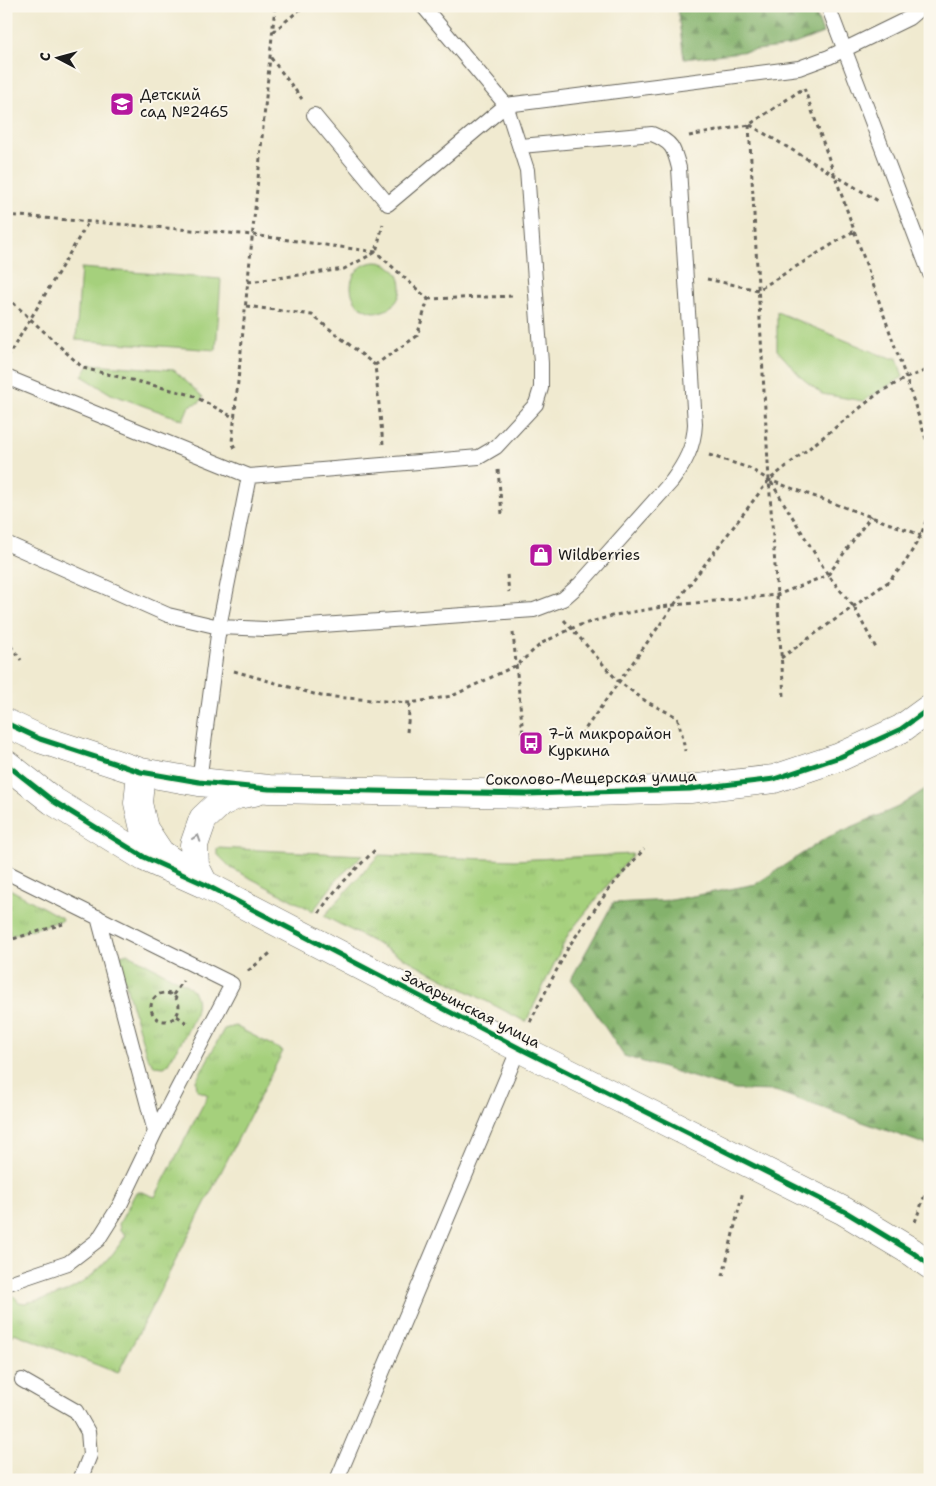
<svg xmlns="http://www.w3.org/2000/svg" width="936" height="1486" font-family="'Shantell Sans',sans-serif">
<style>
.grass{fill:url(#grass-tufts);stroke:#60764c}
.forest{fill:url(#forest-firs);stroke:#506744}
.green{fill:#a5d07c;stroke:#60764c}
.lines{fill:none;stroke-linecap:round;stroke-linejoin:round}
.lane-casing{stroke:#66645b;stroke-width:16}
.secondary-casing{stroke:#66645b;stroke-width:29}
.path{stroke:#66645b;stroke-width:3;stroke-dasharray:4 4;stroke-linecap:butt}
.lane{stroke:#fff;stroke-width:14}
.secondary{stroke:#fff;stroke-width:28}
.cycleway-casing{stroke:#fbf7ec;stroke-width:8}
.cycleway{stroke:#00873e;stroke-width:5}
.oneway{stroke:#999}
.labels{text-anchor:middle;stroke-width:4;stroke-linejoin:round;paint-order:stroke}
.poi-label{font-size:15px;fill:#1c1c1c;stroke:#fbf7ec;text-anchor:start}
.street-label{font-size:15px;fill:#1c1c1c;stroke:#fbf7ec}
</style>
<defs>
<pattern id="grass-tufts" width="24" height="20" patternUnits="userSpaceOnUse" patternTransform="scale(1.25)"><rect width="24" height="20" fill="#a5d07c"/><path d="M3 7l-1-3M5 7V3M7 7l1-3M15 17l-1-3M17 17v-4M19 17l1-3" fill="none" stroke="#8db26b"/></pattern>
<pattern id="forest-firs" width="22" height="20" patternUnits="userSpaceOnUse" patternTransform="scale(1.25)"><rect width="22" height="20" fill="#84b26c"/><path d="M5 1l3.5 6h-7zM16 11l3.5 6h-7z" fill="#6b9058"/></pattern>
</defs>
<rect width="100%" height="100%" fill="#fbf7ec"/>
<filter id="ink" filterUnits="userSpaceOnUse"><feTurbulence type="fractalNoise" baseFrequency=".02" numOctaves="2"/><feDisplacementMap in="SourceGraphic" scale="10" xChannelSelector="R" yChannelSelector="G"/><feConvolveMatrix kernelMatrix="1 2 1 2 8 2 1 2 1" color-interpolation-filters="sRGB"/></filter>
<filter id="wash" filterUnits="userSpaceOnUse"><feTurbulence type="fractalNoise" baseFrequency=".0096" numOctaves="4" result="noise"/><feDisplacementMap in="SourceGraphic" scale="20" xChannelSelector="R" yChannelSelector="G"/><feGaussianBlur stdDeviation="1.12" result="paint"/><feColorMatrix in="noise" values="0 0 0 0 0 0 0 0 0 0 0 0 0 0 0 0 0 1.4 0 .05"/><feComposite in="paint" operator="in"/></filter>
<g filter="url(#wash)">
<rect width="100%" height="100%" fill="#f0ead0"/>
<!-- grass -->
<path class="grass" d="M217 848 363 855 338 878 313 911 231 868 217 854Z
M633 854 569 933 526 1022 324 916 379 855 515 860Z
M6 887 62 918 63 920 10 936 6 924Z
M127 953 187 985C191 989 195 992 196 998 201 1015 176 1049 167 1065L164 1067 155 1066 147 1057 119 962 121 955Z
M235 1026 283 1051 118 1373 14 1333 6 1343V1294L13 1295 19 1302 25 1303C37 1300 52 1298 63 1293 91 1281 110 1260 126 1235L120 1230 119 1224 136 1192H142L155 1197 208 1095 197 1090 196 1081 224 1029Z"/>
<!-- forest -->
<path class="forest" d="M677 6H813L823 33 789 46 684 59Z
M930 786V1146L775 1091 735 1090 624 1056 593 1009 571 979 613 903 672 900 756 884 826 838 898 807Z"/>
<!-- green -->
<path class="green" d="M351 287a25 25 0 1 1 50 0a25 25 0 1 1-50 0Z
M81 268 221 279 216 350 76 340Z
M777 312 888 358H897L903 377 863 401 822 394 802 378 777 350Z
M90 364 174 370 203 397 200 402 189 406 183 420 111 394 82 376Z"/>
</g>
<g filter="url(#ink)">
<g class="lines">
<!-- lane casing -->
<g class="lane-casing">
<path id="lane" d="M423 6 506 105 799 68 829 57 909 18 923 6
M828 6 930 274
M6 377 249 476 479 457 496 447 536 404 541 388V363L527 170 506 105 388 204 314 115
M6 543 168 615 219 627 266 629 534 610 563 599 580 584 672 481C685 463 694 447 695 424L679 168C674 148 672 142 652 134L521 146
M199 782 219 627 249 476
M6 872 232 984 155 1132 120 1205 98 1240 68 1263 6 1284
M98 917 155 1132
M22 1380 76 1411 88 1432 90 1455 80 1480
M337 1480 519 1048"/>
</g>
<!-- secondary casing -->
<g class="secondary-casing">
<path id="secondary" d="M6 723 40 739 141 772 199 782 269 789 528 794 690 789 774 779 840 757 901 729 930 708
M6 764 53 801 144 857 204 884 519 1048 844 1211 912 1252 930 1265
M141 772 138 803 144 829 160 853 178 866
M204 884 195 866 194 845 203 819 220 803 237 795 254 792"/>
</g>
<!-- path -->
<path class="path" d="M273 32 304 6
M271 58 302 99
M804 88 906 378 927 442 930 457
M749 125 769 480 784 696
M750 125 880 202
M689 136 749 125 801 90
M6 215 253 235 376 252 428 299 417 336 375 365 383 444
M707 279 758 290 854 231
M248 282 344 269 376 252 383 224
M428 299 515 296
M6 300H10L83 368 192 395 235 418
M246 306 312 315 375 365
M7 358 89 221
M235 448 232 442 275 6
M709 455 749 468 769 480 921 535
M498 470 502 514
M771 482 828 575 854 607 877 650
M507 575 509 592
M564 620 618 681 647 702 677 717 682 734 685 751
M513 633 523 734
M6 639 21 660
M781 658 888 582 905 563 921 535 930 509
M234 671 321 696 410 703 452 696 517 665 542 643 577 626 615 615 674 605 777 595 828 575 871 516
M407 732 410 703
M581 735 674 605 769 480 880 392 906 378 930 369
M319 913C334 889 356 869 376 849
M6 941 63 924
M248 971 273 951
M151 1007a14 14 0 1 1 28 0a14 14 0 1 1-28 0Z
M173 995 183 981
M177 1016 188 1024
M530 1022 569 946 609 889 644 849
M915 1222 930 1181
M723 1276 743 1191"/>
<!-- lane -->
<use href="#lane" class="lane"/>
<!-- secondary -->
<use href="#secondary" class="secondary"/>
<!-- cycleway casing -->
<g class="cycleway-casing">
<path id="cycleway" d="M6 723 40 739 141 772 199 782 269 789 528 794 690 789 774 779 840 757 901 729 930 708
M6 764 53 801 144 857 204 884 519 1048 844 1211 912 1252 930 1265"/>
</g>
<!-- cycleway -->
<use href="#cycleway" class="cycleway"/>
</g>
<!-- one-way arrows -->
<defs><path id="oneway-chevron" d="M-2-3.5L2.5 0L-2 3.5" fill="none" stroke-width="1.6" stroke-linecap="round" stroke-linejoin="round" transform="scale(1.25)"/></defs>
<use class="oneway" href="#oneway-chevron" transform="translate(197 838) rotate(-71)"/>
</g>
<!-- icons -->
<defs>
<g id="school-square" transform="scale(1.25)"><rect x="-9" y="-9" width="18" height="18" rx="4" fill="#b5179e" stroke="#fbf7ec"/><path d="M0-5L7-2L0 1L-7-2ZM-4 1L0 2.5L4 1V4Q0 6-4 4Z" fill="#fff"/></g>
<g id="shop-square" transform="scale(1.25)"><rect x="-9" y="-9" width="18" height="18" rx="4" fill="#b5179e" stroke="#fbf7ec"/><path d="M-5-2.5h2.3a2.7 3.5 0 0 1 5.4 0H5L5.5 6h-11ZM-1.5-2.5h3a1.5 2.3 0 0 0-3 0Z" fill="#fff"/></g>
<g id="bus-square" transform="scale(1.25)"><rect x="-9" y="-9" width="18" height="18" rx="4" fill="#b5179e" stroke="#fbf7ec"/><path d="M-5-6H5V4H4V6H2V4H-2V6H-4V4H-5ZM-3.5-4V0h7V-4ZM-3.5 1.2v1.5H-2V1.2ZM2 1.2v1.5H3.5V1.2Z" fill="#fff"/></g>
</defs>
<g fill-rule="evenodd">
<use href="#school-square" x="122" y="104"/>
<use href="#shop-square" x="541" y="555"/>
<use href="#bus-square" x="531" y="743"/>
</g>
<g class="labels">
<!-- poi labels -->
<g class="poi-label">
<text x="140" y="100">Детский<tspan x="140" dy="17">сад №2465</tspan></text>
<text x="558" y="560">Wildberries</text>
<text x="548" y="739">7-й микрорайон<tspan x="548" dy="17">Куркина</tspan></text>
</g>
<!-- street labels -->
<g class="street-label">
<text transform="translate(591 778) rotate(-1)" y="5">Соколово-Мещерская улица</text>
<text transform="translate(471 1009) rotate(27)" y="5">Захарьинская улица</text>
</g>
</g>
<!-- margin -->
<rect width="936" height="1486" fill="none" stroke="#fbf7ec" stroke-width="25"/>
<!-- north arrow -->
<g transform="translate(58 58) rotate(276)" stroke="#fbf7ec" stroke-width="4" paint-order="stroke">
<path d="M0-4L9 19L0 12L-9 19Z" fill="#1c1c1c"/>
<text y="-8" font-size="14" font-weight="bold" text-anchor="middle" fill="#1c1c1c">С</text>
</g>
</svg>
